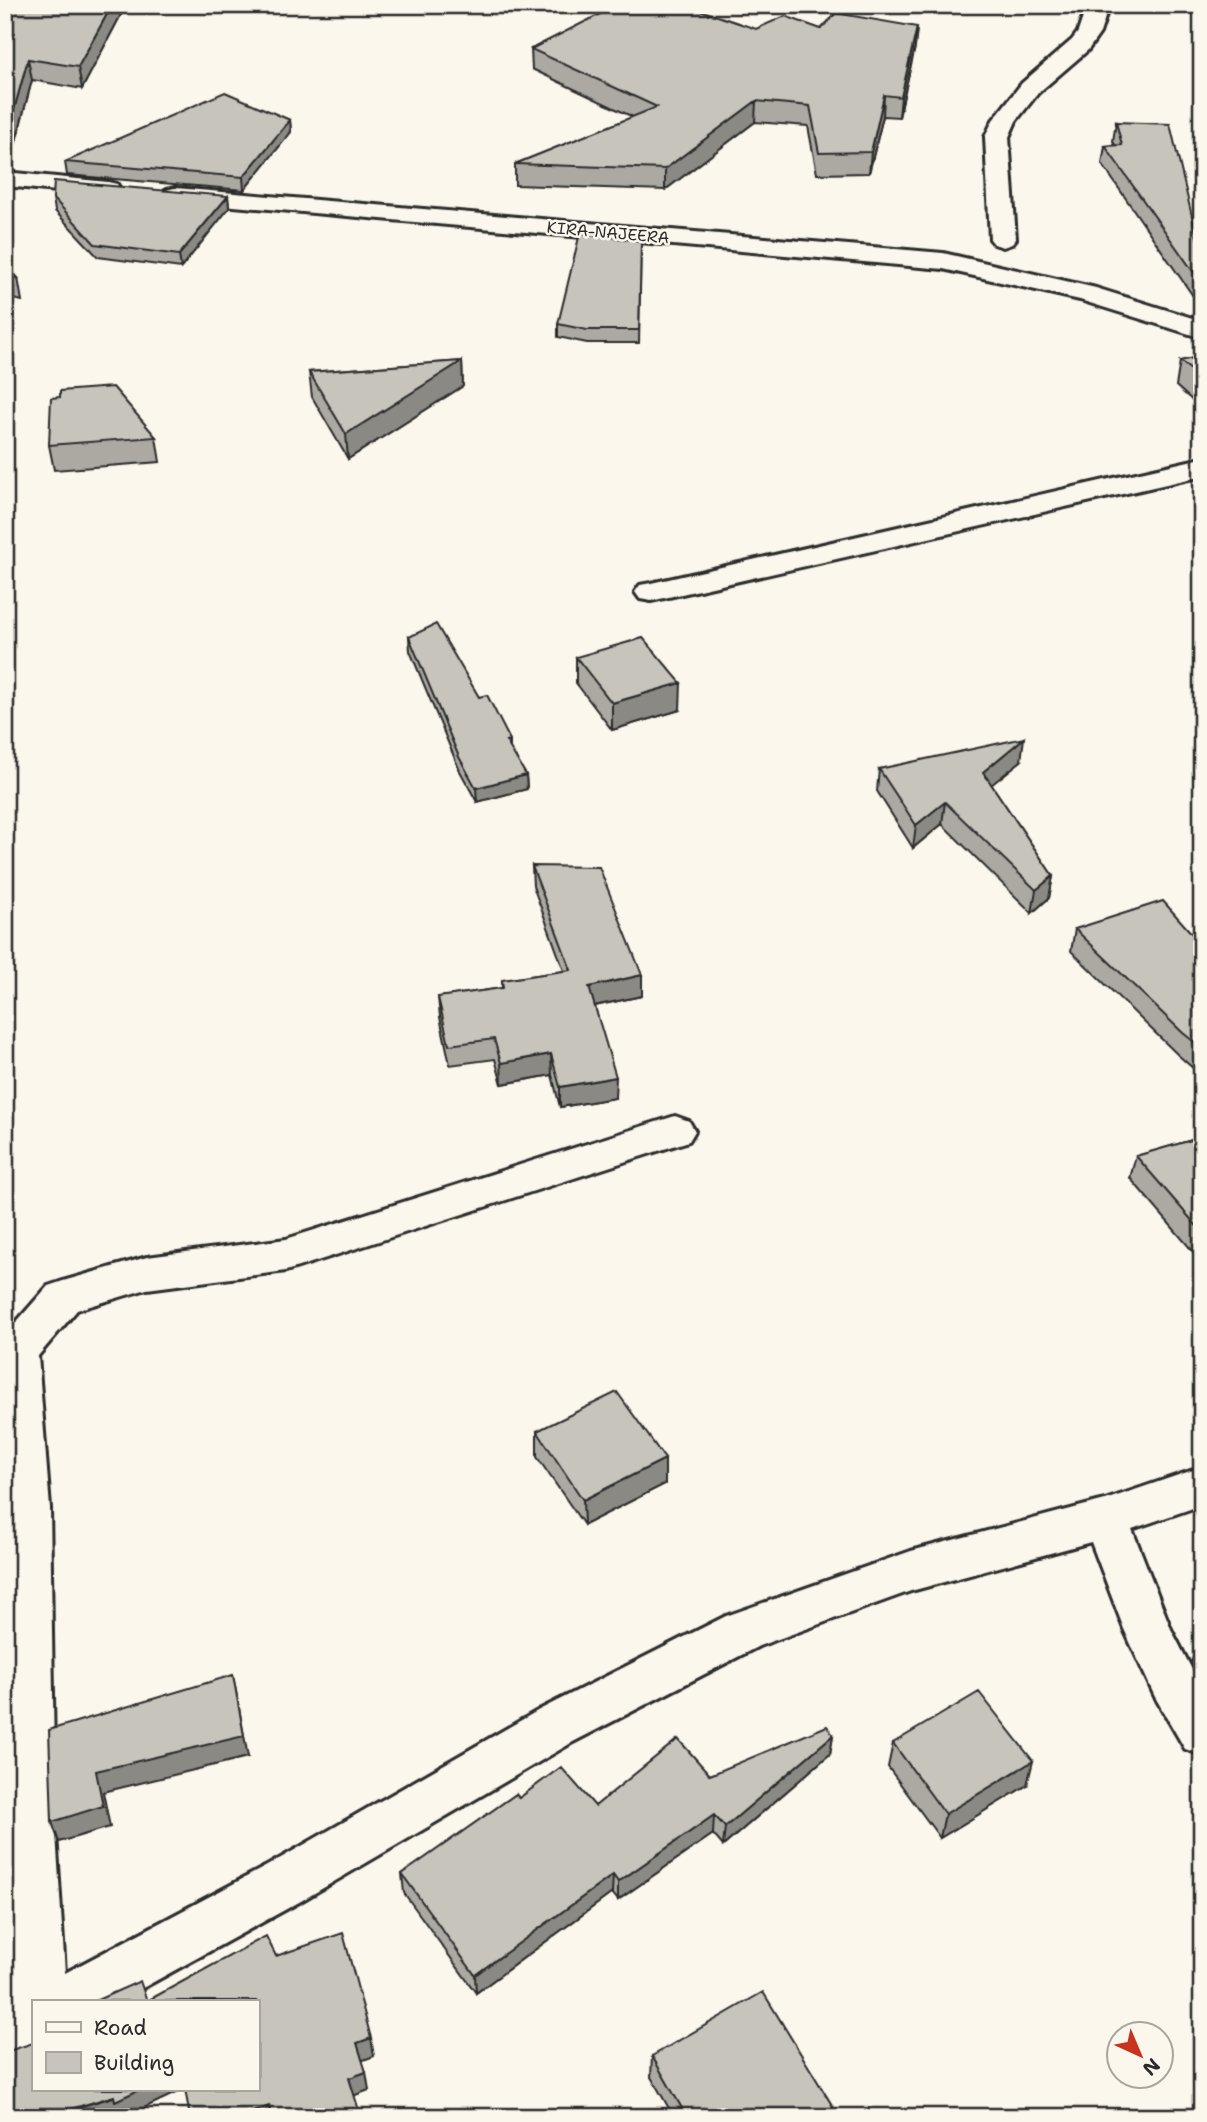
<svg xmlns="http://www.w3.org/2000/svg" width="1207" height="2122" font-family="'Shantell Sans',sans-serif">
<style>
.lines{fill:none;stroke-linecap:round;stroke-linejoin:round}
.minor-casing{stroke:#2b2b2b;stroke-width:6}
.minor{fill:#fbf7ec;fill-rule:evenodd}
.wall{fill:#aba9a2;stroke:#2b2b2b;stroke-width:2}
.shaded-wall{fill:#8b8984;stroke:#2b2b2b;stroke-width:2}
.building{fill:#c7c4bc;stroke:#2b2b2b;stroke-width:2}
.labels{text-anchor:middle;stroke-width:5;stroke-linejoin:round;paint-order:stroke}
.far-street-label{font-size:16px;fill:#2b2b2b;stroke:#fbf7ec}
</style>
<rect width="100%" height="100%" fill="#fbf7ec"/>
<filter id="ink" filterUnits="userSpaceOnUse"><feTurbulence type="fractalNoise" baseFrequency=".0143" numOctaves="2"/><feDisplacementMap in="SourceGraphic" scale="14" xChannelSelector="R" yChannelSelector="G"/><feConvolveMatrix kernelMatrix="1 2 1 2 8 2 1 2 1" color-interpolation-filters="sRGB"/></filter>
<g filter="url(#ink)">
<g class="lines">
<!-- minor casing -->
<g class="minor-casing">
<path id="minor" d="M1087 5H1109L1100 33 1088 50 1038 93 1016 121 1009 137 1016 239 1012 244 1003 247 994 244 990 239 985 137 993 120 1022 83 1072 40 1078 32Z
M5 172 108 182 117 184 120 189 117 194 108 196 5 186Z
M175 188 943 253 1096 288 1202 321V338L1080 300 943 269 166 200 163 195 166 190Z
M1202 458V476L651 601 640 599 635 592 640 585 651 583Z
M675 1116 689 1121 695 1131 689 1141 286 1271 147 1289 77 1310 38 1356 50 1508 55 1818 65 1973 265 1867 539 1710 726 1616 911 1551 1105 1500 1202 1467V1505L1132 1529 1171 1629 1202 1689V1755L1185 1749 1155 1697 1124 1629 1091 1542 911 1591 759 1646 573 1742 301 1901 119 2001H33V2046L5 2059V2003L13 1999 5 1827V1335L48 1286 63 1281 147 1257 286 1239Z"/>
</g>
<!-- minor -->
<use href="#minor" class="minor"/>
</g>
<!-- wall -->
<path class="wall" d="M5 5H126L82 89 32 80 10 164 5 168Z
M917 27 915 47 899 117 883 116 869 173 817 174 808 126 755 122 665 190 515 185V164L633 117 532 69 531 49 756 29H821Z
M290 120 291 132 244 190 67 175 65 162Z
M1116 122 1202 258V309L1102 164 1105 146 1115 145 1113 141Z
M228 196 229 208 181 268 98 257 55 211 53 198Z
M641 241 639 343H587L558 337V324Z
M5 264 18 278 22 301 5 297Z
M1202 356V409L1176 386 1180 361Z
M462 361 463 386 348 459 312 397 309 372Z
M60 397 156 437 160 462 54 470 49 445Z
M409 637 479 697 510 740V749L526 775 527 789 477 802 460 771 410 651Z
M576 657 680 710 612 730 576 683Z
M1021 761 991 784 1053 876 1049 898 1032 913 942 824 913 848 877 791 879 769Z
M532 866 642 975V996L595 1006 615 1098 560 1107 552 1075 502 1084 495 1059 450 1065 440 1017 438 997 502 988V980L564 971 533 886Z
M1075 929 1202 945V1076L1178 1055 1071 951Z
M1202 1137V1252L1196 1255 1130 1178 1136 1156Z
M537 1431 665 1459V1484L584 1525 537 1457Z
M1202 1641V1683L1191 1663 1198 1643Z
M833 1735 830 1754 723 1846 713 1834 618 1900 612 1893 476 1993 404 1893 402 1874 519 1798 595 1806 710 1775Z
M893 1743 1027 1785 940 1838 888 1767Z
M652 2056 834 2117H674L651 2077Z"/>
<!-- shaded-wall -->
<path class="shaded-wall" d="M112 5H126L82 89 78 67Z
M917 27 915 47 899 117 901 97Z
M28 59 32 80 10 164 5 168V142Z
M884 95 883 116 869 173 871 152Z
M756 101 755 122 665 190V169Z
M290 120 291 132 244 190 243 177Z
M228 196 229 208 181 268 179 255Z
M462 361 463 386 348 459 346 434Z
M681 683 680 710 612 730V703Z
M1024 738 1021 761 980 794 983 772Z
M526 775 527 789 477 802 476 788Z
M945 802 942 824 913 848 916 825Z
M1053 876 1049 898 1032 913 1036 890Z
M642 975V996L589 1007V987Z
M551 1054 552 1075 502 1084 501 1063Z
M616 1077 615 1098 560 1107V1087Z
M1202 1233V1252L1196 1255Z
M665 1459V1484L584 1525 583 1500Z
M233 1675 248 1757 103 1792 110 1827 59 1842 52 1822 96 1771Z
M833 1735 830 1754 723 1846 725 1827Z
M1033 1761 1027 1785 940 1838 945 1814Z
M714 1815 713 1834 618 1900V1882Z
M613 1875 612 1893 476 1993 475 1975Z
M371 2038 374 2056 361 2061 357 2043Z
M366 2072 369 2090 353 2096 349 2078Z
M141 2089H184L125 2117H122L120 2114 110 2117H44Z
M269 2106 272 2117H239Z
M835 2110 834 2117H824Z"/>
<!-- building -->
<path class="building" d="M5 5H112L78 67 28 59 5 142Z
M618 5H685L756 29 785 16 821 29 836 13 917 27 901 97 884 95 871 152 819 153 810 106 756 101 665 169 515 164 657 107 531 49Z
M225 92 290 120 243 177 65 162Z
M1116 122 1170 124 1202 258V284L1105 146 1122 145Z
M54 181 228 196 179 255 95 244 53 198Z
M580 233 641 241 639 330H587L558 324Z
M5 264 18 278 5 275Z
M1202 356V379L1180 361Z
M462 361 346 434 309 372Z
M113 387 156 437 49 445 51 398 60 397V391Z
M436 624 479 697 487 695 510 740 506 741 526 775 476 788 459 757 409 637Z
M643 638 681 683 612 703 576 657Z
M1024 738 983 772 1053 876 1036 890 945 802 916 825 879 769Z
M532 866 599 867 642 975 589 987 616 1077 560 1087 551 1054 501 1063 494 1039 449 1045 438 997 503 988 502 980 571 970Z
M1163 901 1202 945V1048L1183 1033 1075 929Z
M1202 1137V1232L1136 1156Z
M617 1392 665 1459 583 1500 537 1431Z
M1202 1641V1650L1198 1643Z
M233 1675 244 1736 96 1771 103 1806 52 1822 49 1730Z
M979 1692 1033 1761 945 1814 893 1743Z
M827 1726 833 1735 725 1827 714 1815 618 1882 613 1875 475 1975 402 1874 516 1794 519 1798 561 1767 595 1806 678 1739 710 1775Z
M343 1933 371 2038 357 2043 366 2072 349 2078 361 2117H272L269 2106 239 2117H190L185 2089H257V2001H147L266 1936 276 1956Z
M140 1981 147 2001H95Z
M763 1992 835 2110 824 2117H687L652 2056Z
M33 2043V2089H141L115 2101 114 2096 44 2117H5V2052Z"/>
</g>
<g class="labels">
<!-- far-street labels -->
<g class="far-street-label">
<text transform="translate(608 232) rotate(5)" y="6">KIRA-NAJEERA</text>
</g>
</g>
<!-- margin -->
<rect width="1207" height="2122" fill="none" stroke="#fbf7ec" stroke-width="28"/>
<rect x="14" y="14" width="1179" height="2094" fill="none" stroke="#2b2b2b" stroke-width="2.5" filter="url(#ink)"/>
<!-- legend -->
<rect x="32" y="2000" width="228" height="91" fill="#fbf7ec" stroke="#a8a59f" stroke-width="2"/>
<rect x="46" y="2022" width="35" height="10" fill="#fbf7ec" stroke="#a8a59f" stroke-width="2"/>
<text x="94" y="2035" font-size="21" fill="#2b2b2b">Road</text>
<rect x="46" y="2052" width="35" height="21" fill="#c7c4bc" stroke="#a8a59f" stroke-width="2"/>
<text x="94" y="2070" font-size="21" fill="#2b2b2b">Building</text>
<!-- north arrow -->
<g transform="translate(1140 2055) rotate(136)"><circle r="33" fill="#fbf7ec" stroke="#a8a59f" stroke-width="2"/>
<path d="M0-5L12 26L0 18L-12 26Z" fill="#c8321e"/>
<text y="-10" font-size="19" font-weight="bold" text-anchor="middle" fill="#2b2b2b">N</text>
</g>
</svg>
